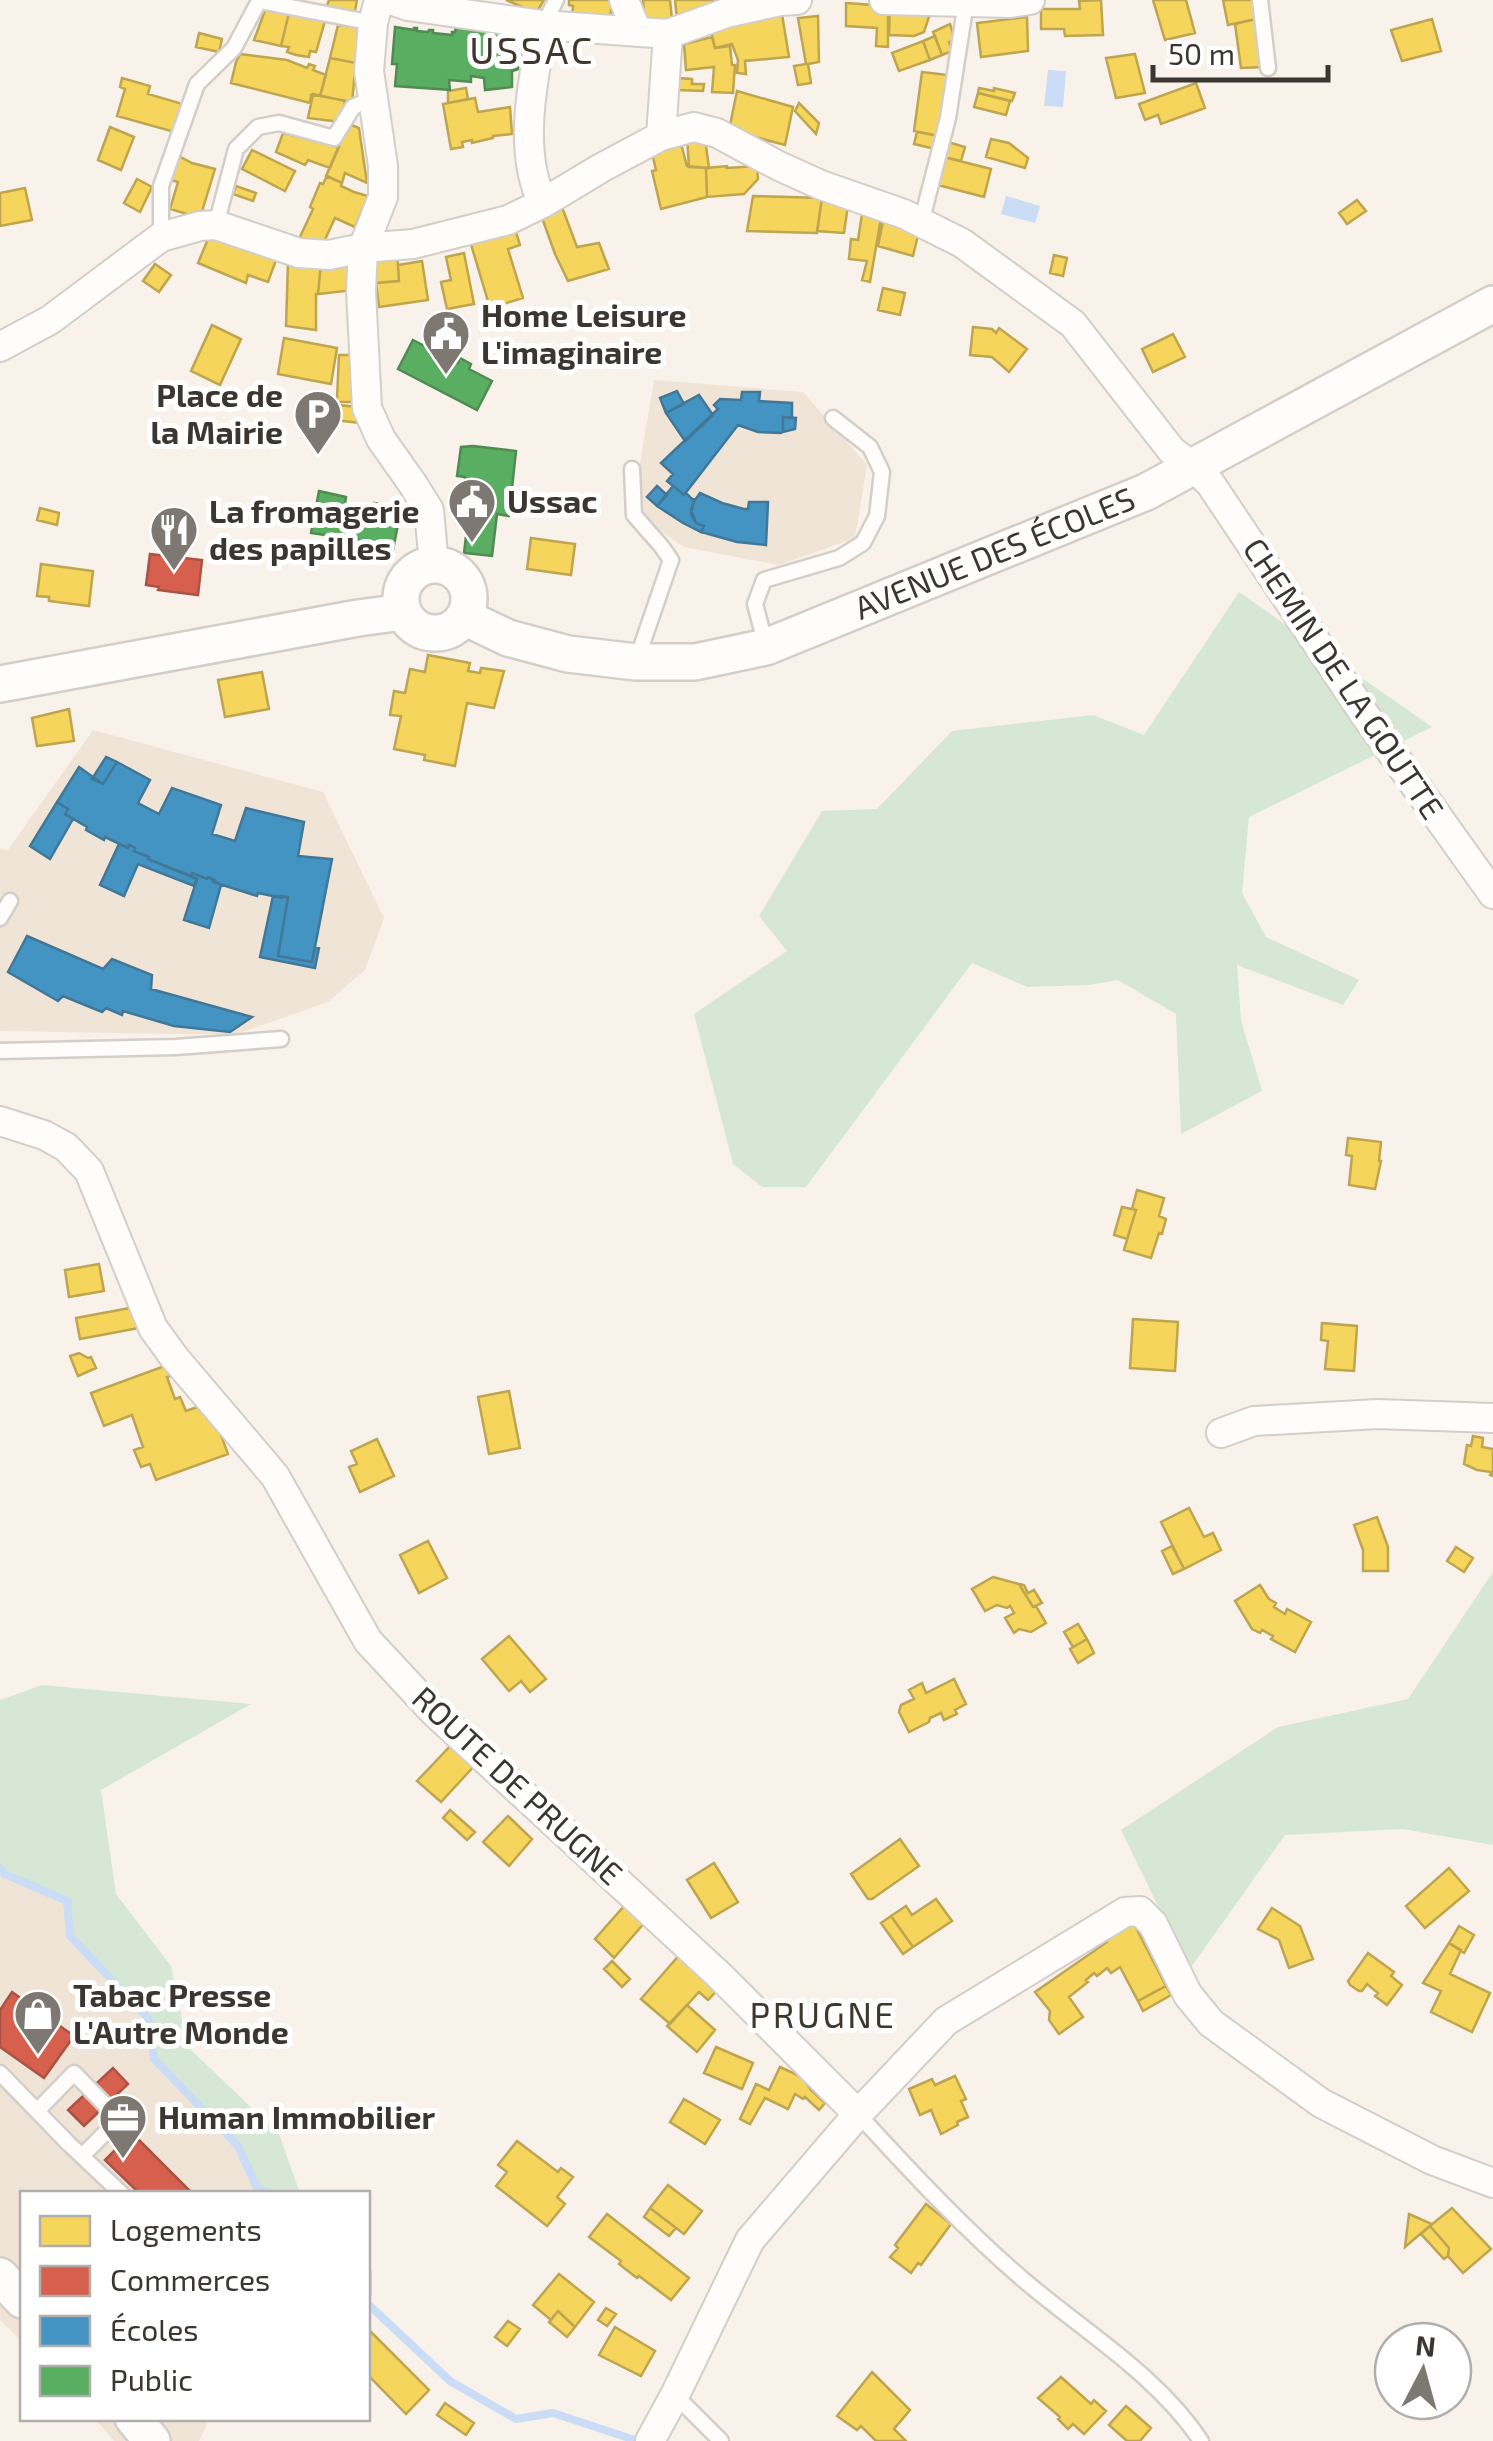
<svg xmlns="http://www.w3.org/2000/svg" width="1493" height="2441" font-family="'Exo 2',sans-serif">
<style>
.built{fill:#f0e4d7}
.green{fill:#d7e7d5}
.water{fill:#cbdcf6}
.homes{fill:#f6d55c;stroke:#bea54f;stroke-width:2.5}
.shops{fill:#d6604d;stroke:#a85345;stroke-width:2.5}
.schools{fill:#4393c3;stroke:#417797;stroke-width:2.5}
.public{fill:#5aae61;stroke:#518a53;stroke-width:2.5}
.lines{fill:none;stroke-linecap:round;stroke-linejoin:round}
.stream{stroke:#cbdcf6;stroke-width:8}
.service-casing{stroke:#d4cec9;stroke-width:19}
.minor-casing{stroke:#d4cec9;stroke-width:32}
.tertiary-casing{stroke:#d4cec9;stroke-width:40}
.service{stroke:#fefdfc;stroke-width:14}
.minor{stroke:#fefdfc;stroke-width:28}
.tertiary{stroke:#fefdfc;stroke-width:35}
.labels{text-anchor:middle;stroke-width:10;stroke-linejoin:round;paint-order:stroke}
.poi-label{font-size:32px;font-weight:bold;fill:#3b3631;stroke:#fff;text-anchor:start}
.street-label{font-size:32px;fill:#3b3631;stroke:#fff}
.neighbourhood-label{font-size:35px;letter-spacing:2.5px;fill:#40372c;stroke:#fff}
.quarter-label{font-size:38px;letter-spacing:2.5px;fill:#40372c;stroke:#fff}
</style>
<rect width="100%" height="100%" fill="#f9f2eb"/>
<!-- built -->
<path class="built" d="M654 380 803 392 867 465 855 538 779 565 684 547 643 519 638 475Z
M93 730 323 792 384 918 365 970 328 1002 234 1035 0 1031V849L8 850Z
M0 1868 5 1874 67 1901 70 1936 148 2018 154 2059 238 2146 257 2188 271 2193 22 2194V2341L0 2320Z
M95 2419H209L199 2441H114Z"/>
<!-- green -->
<path class="green" d="M1239 592 1432 727 1249 817 1242 893 1266 937 1359 980 1343 1005 1237 965 1241 1020 1262 1091 1181 1134 1176 1014 1118 980 1089 985 1027 987 972 963 806 1187H762L733 1164 694 1014 787 951 759 916 822 811 877 809 952 731 1093 715 1144 735Z
M1493 1572V1845L1403 1829 1285 1835 1189 1970 1121 1830 1278 1727 1408 1699Z
M42 1685 251 1704 101 1790 116 1894 171 1966 188 2047 279 2134 300 2193H271L257 2188 238 2146 154 2059 147 2018 70 1936 67 1901 5 1874 0 1868V1700Z"/>
<!-- water -->
<path class="water" d="M1048 70 1066 71 1063 107 1044 106Z
M1006 196 1040 206 1035 223 1001 214Z"/>
<!-- homes -->
<path class="homes" d="M329 0H357L354 16 325 11Z
M506 0H544L536 13Z
M569 0H612L610 20 572 17 573 6 569 5Z
M643 0H670L672 19 645 23Z
M675 0H714V11L677 19Z
M1101 0 1103 35 1065 36 1064 29H1041V9H1080L1079 1Z
M1153 0H1186L1195 33 1165 40Z
M1223 0H1252L1256 19 1228 25Z
M846 3 888 6V47L876 46 877 28 846 26Z
M890 6 932 8 924 32 914 36 889 35Z
M266 8 289 13 281 46 254 40Z
M781 8 789 57 745 61 746 74 737 73 738 60 732 44 715 48 710 27Z
M289 13 325 21 316 52 310 51 309 57 296 55 287 52 289 47 281 46Z
M818 16 819 62 808 64 811 83 798 85 794 66 806 64 798 18Z
M1027 17 1028 51 981 57 977 23Z
M1256 19 1263 67 1241 68 1235 24Z
M1432 19 1441 51 1402 61 1391 30Z
M950 24 955 40 949 42 952 51 942 55 933 32Z
M338 25 360 28 356 63 330 58Z
M199 33 222 39 219 52 196 47Z
M935 36 942 55 930 60 923 41Z
M712 37 715 48 730 46 732 65H735L733 93 712 92 714 67 686 70 684 44Z
M923 41 930 60 899 71 892 53Z
M240 54 287 60 307 68 309 64 315 66 313 70 326 75 320 96 311 95 310 103 231 83 236 62Z
M1135 54 1145 93 1116 98 1106 58Z
M330 58 356 63 352 102 320 96Z
M922 72 948 75 939 136 914 131Z
M122 78 150 86 148 94 186 105 178 133 117 116 125 89 120 87Z
M678 78 692 79V84H704L703 91 677 90Z
M1196 83 1205 108 1161 124 1158 115 1145 120 1139 104Z
M466 88 468 99 448 103V91Z
M979 88 994 91V88L1015 93 1012 101 978 93Z
M737 91 793 107 785 145 729 130Z
M978 93 1010 101 1006 115 974 107Z
M313 94 345 101 341 122 308 118Z
M475 98 478 112 510 107 512 134 493 136V138L472 143V140L462 142 463 147 451 149 443 104Z
M799 103 819 123 816 134 795 111Z
M352 125 359 128 367 183 345 173 342 183 326 176 344 134Z
M110 127 134 137 121 170 98 160Z
M917 132 939 136 935 149 914 144Z
M283 133 339 147 330 168 308 160 305 165 276 152Z
M687 136 708 143 706 146 709 168 689 167Z
M991 139 1009 143 1028 158 1025 168 986 157Z
M680 140 687 166 706 168 707 197 661 209 652 171 656 170 652 153Z
M948 142 965 147 961 161 944 157Z
M252 150 295 171 285 191 242 169Z
M175 154 192 163 215 169 200 218 170 209 178 182 167 179Z
M944 157 991 169 984 197 938 185Z
M727 166V168L757 166 758 179 744 194 707 197 706 168Z
M327 176 342 183 341 186 354 192 368 196 355 227 335 218 322 246 299 239 313 209 310 207 320 183 323 184Z
M137 179 152 187 140 212 124 203Z
M236 186 256 193 253 201 233 194Z
M25 188 32 220 0 226V193Z
M753 196 822 198 817 233 747 231Z
M822 198 848 205 844 233 817 231Z
M1357 200 1366 211 1347 224 1339 213Z
M562 207 577 247 599 243 609 269 568 281 555 254 541 215Z
M862 214 881 218 870 282 862 280 867 261 849 259 851 239 858 240Z
M883 221 919 231 913 256 878 246Z
M514 226 520 245 508 249 523 298 490 308 470 241Z
M219 237 276 260 268 282 248 275 246 283 198 263 208 239Z
M397 252 399 281 376 283 373 255Z
M464 253 474 304 447 309 441 282 451 280 446 257Z
M1054 255 1067 258 1063 276 1050 273Z
M353 258 354 290 318 294 321 262Z
M422 261 428 300 379 307 376 283 399 281 398 265Z
M288 262 321 264 318 294H316V330L286 326Z
M155 264 171 275 159 292 143 281Z
M883 288 905 293 900 315 878 310Z
M212 325 241 339 220 385 191 371Z
M973 327 992 329 996 333 999 328 1027 349 1009 372 992 357 970 355Z
M1173 334 1185 357 1153 372 1142 349Z
M284 338 337 348 331 384 278 374Z
M339 355H354L355 402H333V398H337Z
M329 404 357 407 360 423 326 419Z
M40 508 59 513 57 525 37 520Z
M531 538 575 544 571 575 527 569Z
M41 564 93 571 89 606 49 601V597L37 596Z
M428 655 470 663 468 671 480 673 481 668 504 671 494 708 467 703 455 766 424 760 425 755 394 749 401 716 390 715 394 691 405 693 410 669 425 672Z
M262 672 269 709 225 717 218 680Z
M69 709 74 741 37 746 32 718Z
M1348 1138 1381 1142 1379 1161H1381L1375 1189 1349 1185 1352 1156 1346 1155Z
M1137 1190 1164 1198 1159 1216 1166 1219 1162 1234 1159 1233 1151 1258 1124 1250 1136 1210 1132 1209Z
M1122 1207 1136 1210 1127 1239 1114 1235Z
M99 1264 104 1291 69 1297 65 1270Z
M135 1307 139 1328 80 1339 76 1318Z
M1133 1319 1178 1322 1175 1371 1130 1368Z
M1322 1323 1357 1326 1354 1371 1325 1369 1328 1341 1321 1340Z
M79 1353 88 1358 91 1357 96 1368 78 1376 70 1356Z
M170 1364 177 1374 167 1377 175 1399 180 1397 186 1411 203 1405 215 1419 228 1454 156 1480 150 1464 141 1467 134 1450 143 1447 132 1415 104 1426 91 1393Z
M509 1391 520 1448 489 1454 478 1397Z
M1473 1436 1483 1438 1482 1447 1493 1449V1476L1490 1475 1491 1472 1477 1470 1464 1464 1467 1445 1471 1446Z
M377 1439 394 1476 360 1492 349 1467 357 1464 351 1451Z
M1189 1508 1204 1537 1213 1533 1221 1550 1184 1569 1161 1522Z
M1377 1517 1388 1547V1571H1363V1550L1354 1525Z
M428 1541 447 1578 419 1593 400 1555Z
M1172 1546 1184 1569 1173 1574 1162 1551Z
M1456 1547 1473 1558 1464 1572 1447 1561Z
M993 1577 1019 1584 1033 1607 1036 1606 1046 1623 1031 1632 1019 1629 1014 1633 1005 1618 1014 1613 1010 1606 1007 1608 997 1605 985 1611 972 1589Z
M1019 1584 1024 1585 1028 1593 1034 1590 1042 1603 1033 1607Z
M1260 1585 1269 1599 1276 1603 1274 1607 1285 1614 1287 1609 1311 1622 1295 1652 1271 1639 1273 1636 1262 1630 1260 1633 1252 1629 1235 1601Z
M1078 1624 1087 1639 1073 1647 1064 1632Z
M509 1636 546 1679 530 1692 521 1681 509 1691 482 1659Z
M1087 1639 1094 1653 1078 1663 1070 1649Z
M954 1679 966 1704 955 1710 957 1714 944 1720 941 1713 930 1718 929 1722 909 1732 899 1712 901 1705 914 1699 909 1690 922 1683 926 1693Z
M454 1742 476 1764 441 1802 417 1781Z
M450 1810 475 1832 467 1840 443 1818Z
M508 1816 532 1839 509 1866 483 1842Z
M900 1839 919 1866 872 1899H868L851 1874Z
M714 1863 738 1902 711 1918 687 1880Z
M1449 1868 1469 1891 1425 1928 1406 1906Z
M936 1899 952 1921 913 1947 891 1916 906 1906 912 1915Z
M625 1905 646 1921 614 1958 595 1939Z
M1272 1908 1300 1926 1313 1959 1289 1968 1279 1940 1258 1929Z
M891 1916 913 1947 903 1954 881 1923Z
M1132 1920 1166 1986 1138 2001 1120 1967 1111 1973 1107 1968 1097 1976 1094 1973 1086 1980 1088 1982 1069 1997 1083 2017 1059 2034 1049 2020 1050 2011 1035 1992 1107 1942 1103 1935Z
M1459 1926 1474 1935 1464 1953 1449 1943Z
M1449 1943 1461 1950 1450 1974 1490 1993 1472 2032 1431 2012 1441 1991 1423 1983Z
M681 1953 720 1987 708 2000 699 1992 670 2024 641 1999Z
M1368 1953 1394 1972 1391 1976 1402 1985 1387 2005 1375 1996 1378 1993 1367 1984 1362 1991H1359L1350 1985 1348 1981Z
M612 1961 630 1979 622 1987 604 1969Z
M1166 1986 1171 1995 1143 2011 1138 2001Z
M687 2005 715 2030 697 2052 667 2026Z
M716 2047 753 2063 742 2089 704 2073Z
M780 2067 802 2077 811 2090 825 2103 819 2110 805 2097 803 2099 795 2094 788 2109 765 2098 750 2124 740 2119 756 2084 769 2090Z
M955 2076 966 2099 961 2101 968 2117 957 2122 958 2125 941 2134 931 2110 920 2115 909 2089 932 2079 935 2085Z
M684 2099 720 2120 705 2144 670 2122Z
M517 2141 558 2172 561 2168 573 2177 557 2197 565 2204 547 2226 496 2186 507 2172 498 2165Z
M668 2185 702 2211 684 2234 650 2208Z
M926 2204 951 2224 921 2265 918 2263 911 2273 890 2257 898 2248 895 2245Z
M650 2208 676 2228 669 2236 644 2217Z
M1452 2208 1491 2249 1463 2273 1448 2256 1449 2248 1430 2226Z
M607 2214 689 2278 671 2300 639 2276 637 2278 619 2264 621 2261 589 2237Z
M1409 2214 1432 2224 1405 2247Z
M1430 2226 1449 2248 1448 2256 1444 2259 1421 2234Z
M559 2274 594 2302 575 2327 558 2311 551 2320 533 2305Z
M606 2308 616 2314 607 2326 598 2320Z
M558 2311 575 2327 567 2337 549 2322Z
M508 2321 520 2329 507 2346 495 2337Z
M615 2327 655 2351 641 2376 599 2355Z
M370 2331 429 2390 406 2414 368 2375V2334Z
M872 2372 910 2410 894 2429 906 2441H876L861 2426 857 2430 837 2416Z
M1061 2377 1091 2404 1094 2400 1106 2411 1084 2434 1073 2424 1068 2429 1058 2419 1060 2417 1038 2398Z
M445 2403 474 2423 466 2435 437 2415Z
M1126 2406 1151 2428 1140 2441H1127L1109 2425Z"/>
<!-- shops -->
<path class="shops" d="M150 554 202 560 198 595 158 590 159 587 146 585Z
M12 1992 74 2036 44 2078 0 2047V2010Z
M113 2068 128 2084 84 2126 68 2110Z
M132 2133 193 2194H140L105 2160Z"/>
<!-- schools -->
<path class="schools" d="M677 391 684 404 666 413 660 398Z
M742 392H760L759 401 792 403V418L783 417V432L781 433 758 432 738 425 684 495 667 481 673 474 661 463 718 409 714 405 720 399 741 400Z
M699 395 713 415 685 441 666 413Z
M783 417 796 418 795 429 783 432Z
M657 486 667 495 657 506 647 497Z
M673 486 684 495 686 493 694 501 691 514 696 523 704 526 701 532 683 523 657 506Z
M700 493 722 503 744 509H748L749 502H768L766 545 737 542 701 532 704 526 696 523 691 510 694 501 691 498 695 500Z
M106 757 117 762 103 784 92 779Z
M117 762 150 780 138 803 159 814 172 788 221 805 212 834 235 841 246 808 304 822 298 856 332 859 312 962 278 956 288 897 282 896V898L258 893 257 896 213 882 214 880 208 877 207 879 192 873 191 876 148 859 149 857 134 851 135 848 129 845 128 848 105 837 104 840 86 830 87 827 65 814 68 809 57 802 79 767 103 784Z
M57 802 68 809 65 814 73 819 50 859 30 846Z
M119 844 128 848 129 845 135 848 134 851 149 857 148 859 197 879 194 886 138 864 124 896 100 885Z
M192 873 207 879 208 877 221 885 209 928 184 920 197 879 191 876Z
M273 896 288 897 278 956 312 962 315 947 319 948 315 968 260 957Z
M27 936 103 969 112 959 152 975 151 989 252 1017 230 1032 174 1026 123 1011 122 1015 106 1008 102 1012 63 996 58 1001 8 972Z"/>
<!-- public -->
<path class="public" d="M456 26 517 34 514 48 522 54 519 69 512 71V87L485 90 484 78 471 76V82L449 80 450 90 395 86 397 64H392L395 27 414 30V28H417V31L428 32 429 30H433V33L452 35V32H455Z
M413 340 458 363 460 358 471 364 469 369 492 381 477 410 398 369Z
M473 446 516 451 509 516 497 514 492 556 464 553 469 511 463 510 465 477 457 476 461 447Z
M319 491 346 497 345 504 372 509 374 503 401 509 393 550 365 544 366 541 311 533Z"/>
<g class="lines">
<!-- stream -->
<path class="stream" d="M0 1868 5 1874 67 1901 70 1936 148 2018 154 2059 238 2146 257 2188 271 2194
M368 2273V2294
M368 2304 450 2381 516 2419 553 2413 638 2441"/>
<!-- service casing -->
<g class="service-casing">
<path id="service" d="M1260 0 1268 68
M544 24 556 0
M921 223 948 118 966 2
M216 225 236 149 258 127 279 123 334 138 353 107 373 98
M161 237V186L197 84 234 48 259 1 373 23
M632 469 634 515 662 547 671 560 637 659
M766 646 755 604 764 580 839 558 863 543 877 516 882 472 870 447 833 418
M0 918 10 901
M0 1051 176 1047 281 1039
M0 2073 69 2144 122 2194
M37 2111 74 2073 119 2119 82 2156
M858 2114C911 2172 966 2231 1026 2282 1085 2332 1158 2376 1201 2441
M675 2395 721 2441"/>
</g>
<!-- minor casing -->
<g class="minor-casing">
<path id="minor" d="M379 0 373 23 369 71 383 166V197L363 248 413 244 508 220 543 203 601 168 661 136 694 127 717 133 779 166 821 185 904 214 962 243 1073 324 1172 451 1192 466 1210 483 1365 715 1493 894
M391 0 408 6 543 25 668 34 726 13 780 1 797 0
M624 0 637 32
M884 0 1010 3 1030 0
M661 136 668 34
M543 203C517 152 533 79 543 25
M0 347 50 320 161 237 200 226 216 225 299 253 329 255 363 248 361 291 367 408 381 439 412 483 429 510 434 565
M0 1121 44 1135 66 1147 89 1171 153 1328 174 1357 275 1476 368 1641 434 1712 720 1976 858 2114
M1221 1433 1254 1421 1308 1418 1378 1414 1493 1418
M650 2441 675 2395 750 2240 858 2114 946 2021 1125 1912 1140 1911 1153 1924 1188 1995 1211 2023 1321 2103 1432 2160 1493 2183"/>
</g>
<!-- tertiary casing -->
<g class="tertiary-casing">
<g id="tertiary">
<circle cx="435" cy="599" r="34"/>
<path id="s1" d="M464 617 508 638 568 654 636 662H695L766 647 1146 492 1493 304"/>
<path d="M0 684 358 618 403 612"/>
<path d="M0 2276 22 2300"/>
<path d="M133 2418 152 2441"/>
</g>
</g>
<!-- service -->
<use href="#service" class="service"/>
<!-- minor -->
<use href="#minor" class="minor"/>
<!-- tertiary -->
<use href="#tertiary" class="tertiary"/>
</g>
<!-- icons -->
<defs>
<g id="civic-pin" transform="scale(2.5)"><path d="M0 17L-7.5 6A9.5 9.5 0 1 1 7.5 6Z" fill="#7e7872" stroke="#fff"/><path d="M-.6-6.5H3V-4.5H.6V-3L4-1V1h2V6H-6V1h2V-1L-.6-3ZM-1.2 2.5V6h2.4V2.5Z" fill="#fff"/></g>
<g id="parking-pin" transform="scale(2.5)"><path d="M0 17L-7.5 6A9.5 9.5 0 1 1 7.5 6Z" fill="#7e7872" stroke="#fff"/><path d="M-3.5-5.5H1a3.5 3.5 0 0 1 0 7H-1V5.5H-3.5ZM-1-3.4V-.6H.8a1.4 1.4 0 0 0 0-2.8Z" fill="#fff"/></g>
<g id="restaurant-pin" transform="scale(2.5)"><path d="M0 17L-7.5 6A9.5 9.5 0 1 1 7.5 6Z" fill="#7e7872" stroke="#fff"/><path d="M-5-6h1v4h1v-4h1v4h1v-4h1v5L-1.5 .5V6h-2V.5L-5-1ZM5-6V6H3V1.5H1.5Q1.5-4 5-6Z" fill="#fff"/></g>
<g id="shop-pin" transform="scale(2.5)"><path d="M0 17L-7.5 6A9.5 9.5 0 1 1 7.5 6Z" fill="#7e7872" stroke="#fff"/><path d="M-5-2.5h2.3a2.7 3.5 0 0 1 5.4 0H5L5.5 6h-11ZM-1.5-2.5h3a1.5 2.3 0 0 0-3 0Z" fill="#fff"/></g>
<g id="office-pin" transform="scale(2.5)"><path d="M0 17L-7.5 6A9.5 9.5 0 1 1 7.5 6Z" fill="#7e7872" stroke="#fff"/><path d="M-6-3h4V-5.5h4V-3h4V5H-6ZM-1-4.5V-3h2v-1.5ZM-6 0V1H6V0Z" fill="#fff"/></g>
</defs>
<g fill-rule="evenodd">
<use href="#civic-pin" x="446" y="334"/>
<use href="#parking-pin" x="318" y="414"/>
<use href="#civic-pin" x="472" y="502"/>
<use href="#restaurant-pin" x="174" y="530"/>
<use href="#shop-pin" x="38" y="2014"/>
<use href="#office-pin" x="123" y="2118"/>
</g>
<g class="labels">
<!-- poi labels -->
<g class="poi-label">
<text x="481" y="327">Home Leisure<tspan x="481" dy="37">L'imaginaire</tspan></text>
<text x="283" y="407" text-anchor="end">Place de<tspan x="283" dy="37">la Mairie</tspan></text>
<text x="507" y="513">Ussac</text>
<text x="209" y="523">La fromagerie<tspan x="209" dy="37">des papilles</tspan></text>
<text x="73" y="2007">Tabac Presse<tspan x="73" dy="37">L'Autre Monde</tspan></text>
<text x="158" y="2129">Human Immobilier</text>
</g>
<!-- street labels -->
<g class="street-label">
<text dy="11" stroke="none"><textPath href="#s1" startOffset="558">AVENUE DES ÉCOLES</textPath></text>
<text transform="translate(1343 679) rotate(56)" y="11">CHEMIN DE LA GOUTTE</text>
<text transform="translate(517 1786) rotate(43)" y="11">ROUTE DE PRUGNE</text>
</g>
<!-- neighbourhood labels -->
<g class="neighbourhood-label">
<text x="823" y="2028">PRUGNE</text>
</g>
<!-- quarter labels -->
<g class="quarter-label">
<text x="532" y="64">USSAC</text>
</g>
</g>
<!-- legend -->
<rect x="20" y="2191" width="350" height="230" fill="#ffffff" stroke="#b1afad" stroke-width="2.5"/>
<rect x="40" y="2216" width="50" height="30" fill="#f6d55c" stroke="#b1afad" stroke-width="2.5"/>
<text x="110" y="2241" font-size="30" fill="#3b3631">Logements</text>
<rect x="40" y="2266" width="50" height="30" fill="#d6604d" stroke="#b1afad" stroke-width="2.5"/>
<text x="110" y="2291" font-size="30" fill="#3b3631">Commerces</text>
<rect x="40" y="2316" width="50" height="30" fill="#4393c3" stroke="#b1afad" stroke-width="2.5"/>
<text x="110" y="2341" font-size="30" fill="#3b3631">Écoles</text>
<rect x="40" y="2366" width="50" height="30" fill="#5aae61" stroke="#b1afad" stroke-width="2.5"/>
<text x="110" y="2391" font-size="30" fill="#3b3631">Public</text>
<!-- north arrow -->
<g transform="translate(1423 2371) rotate(6)"><circle r="48" fill="#ffffff" stroke="#b1afad" stroke-width="2.5"/>
<path d="M0-8L18 38L0 25L-18 38Z" fill="#7e7872"/>
<text y="-15" font-size="28" font-weight="bold" text-anchor="middle" fill="#3b3631">N</text>
</g>
<!-- scale -->
<path d="M1153 65v15h175v-15" fill="none" stroke="#3b3631" stroke-width="5"/>
<text x="1168" y="65" font-size="30" fill="#3b3631" stroke="#ffffff" stroke-width="8" paint-order="stroke">50 m</text>
</svg>
